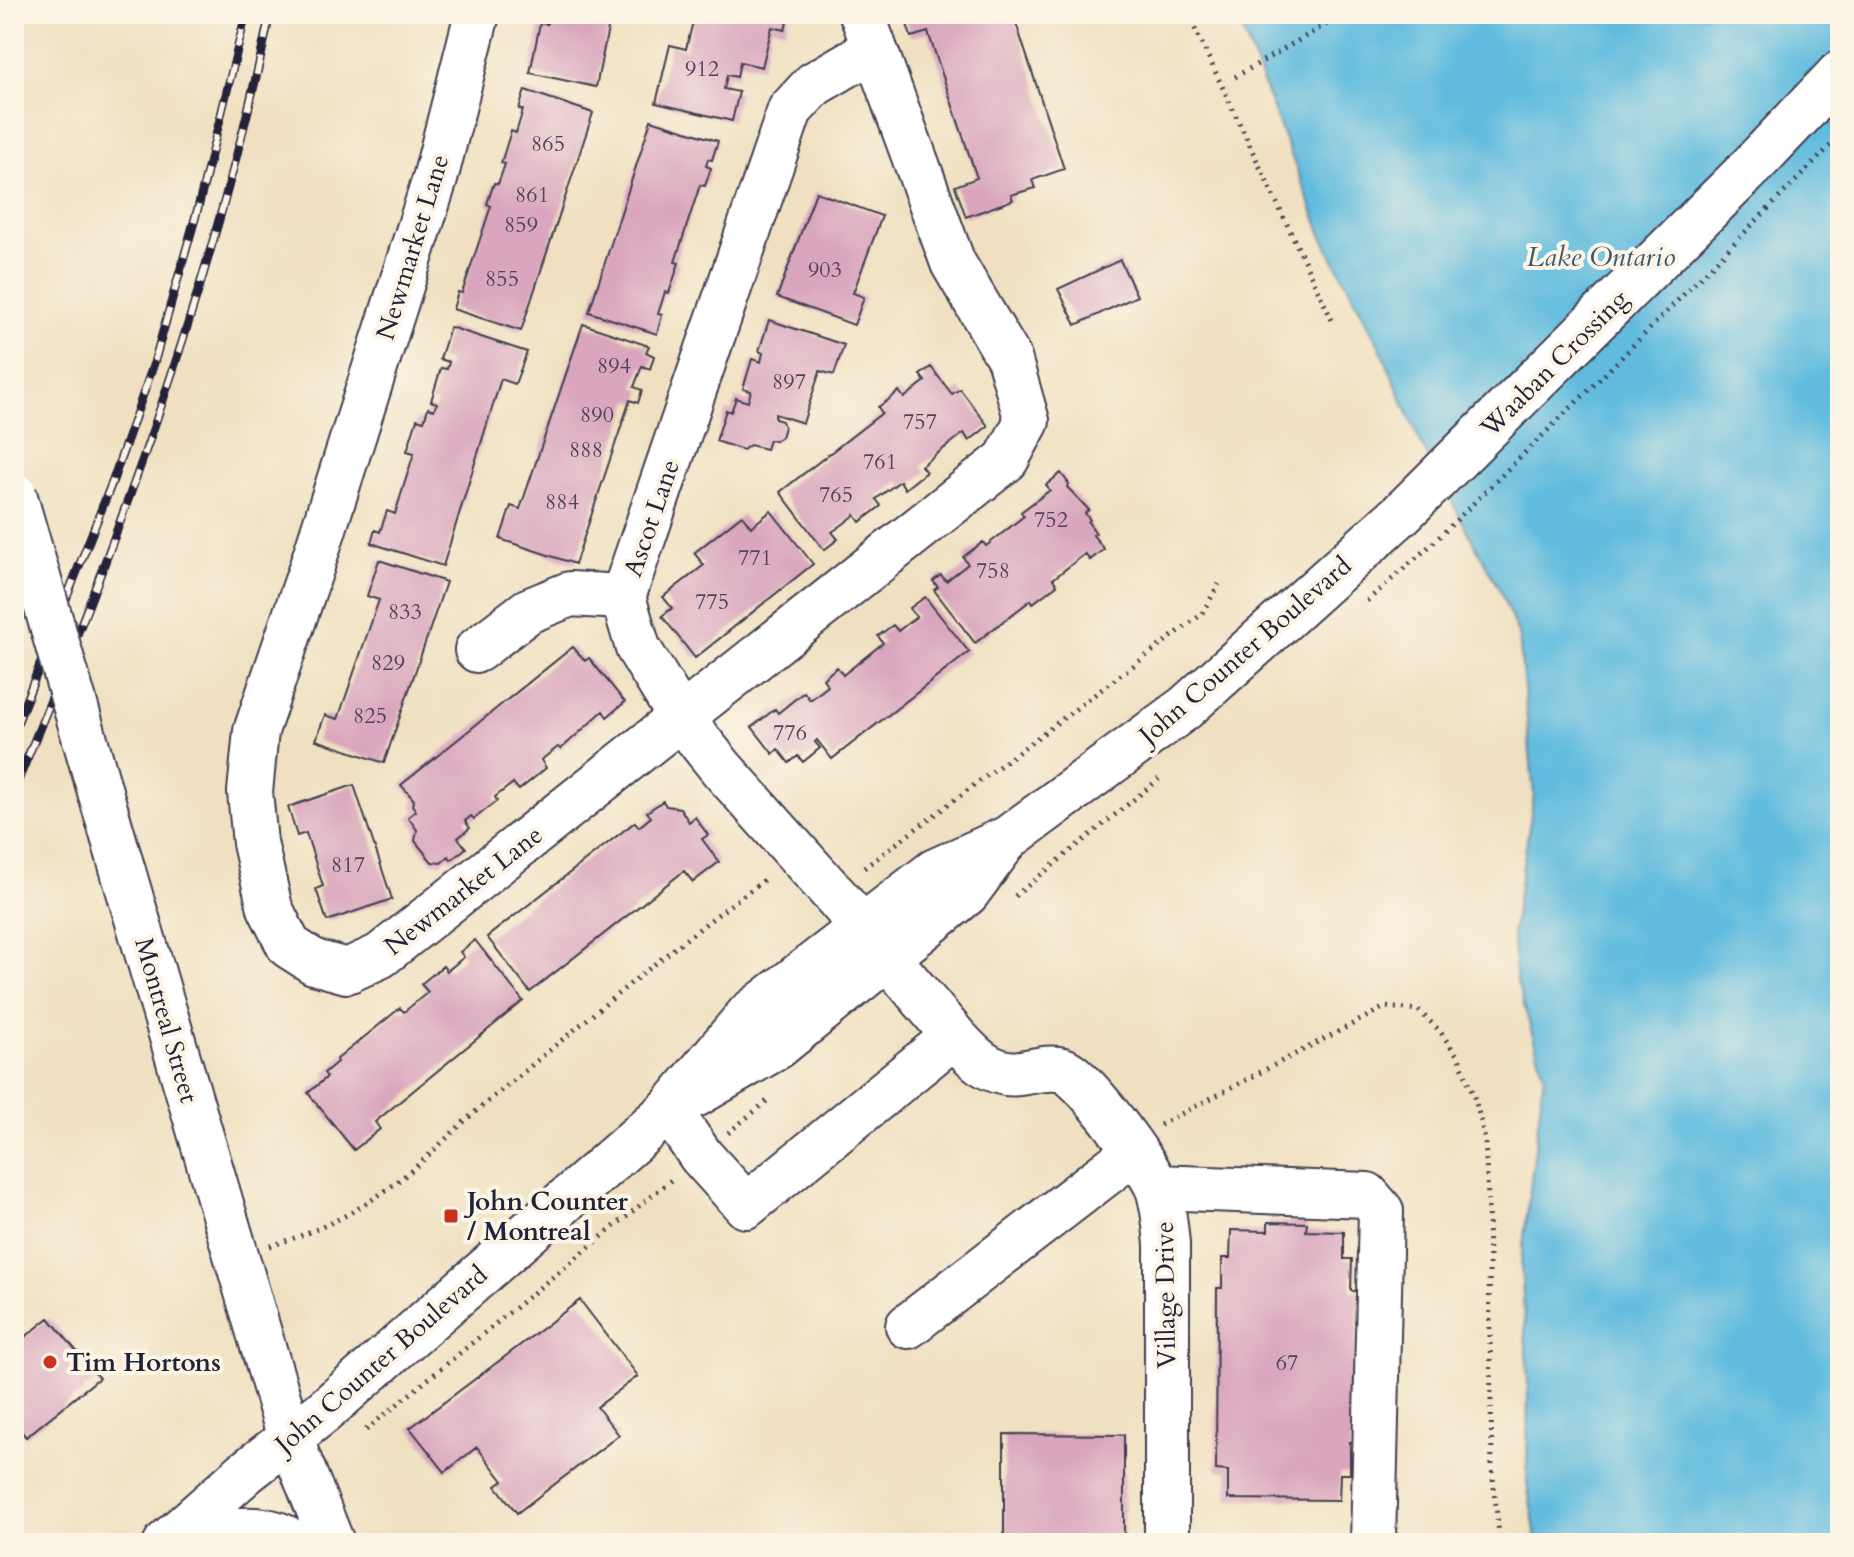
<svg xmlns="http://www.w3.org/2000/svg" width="1854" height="1557" font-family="Cardo,serif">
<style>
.water{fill:#60bbde;stroke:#416e8c;stroke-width:2}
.building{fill:#d9a6bd}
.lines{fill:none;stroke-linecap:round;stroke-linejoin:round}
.minor-casing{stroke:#413e4f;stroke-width:48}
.major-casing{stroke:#413e4f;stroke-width:48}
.path{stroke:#413e4f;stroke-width:5;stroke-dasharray:2 6;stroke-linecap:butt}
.minor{stroke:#fff;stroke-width:44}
.major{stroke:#fff;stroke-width:44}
.rail-casing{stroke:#22223b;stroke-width:9}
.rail{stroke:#fcf5e5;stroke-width:6;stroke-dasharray:18;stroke-linecap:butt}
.major-bridge-casing{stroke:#413e4f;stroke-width:48;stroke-linecap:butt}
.major-bridge{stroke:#fff;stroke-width:44}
.poi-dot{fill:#c8321e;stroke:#fcf5e5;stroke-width:3}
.labels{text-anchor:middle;stroke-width:8;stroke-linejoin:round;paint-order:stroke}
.number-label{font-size:22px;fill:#50435c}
.street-label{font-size:26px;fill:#22223b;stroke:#fcf5e5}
.poi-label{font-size:26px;font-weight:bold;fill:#22223b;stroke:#fcf5e5;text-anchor:start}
.water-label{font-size:28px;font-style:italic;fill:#385874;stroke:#fcf5e5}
</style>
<rect width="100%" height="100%" fill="#fcf5e5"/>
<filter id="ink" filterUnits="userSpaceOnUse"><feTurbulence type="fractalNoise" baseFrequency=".0125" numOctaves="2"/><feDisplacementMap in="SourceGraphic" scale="16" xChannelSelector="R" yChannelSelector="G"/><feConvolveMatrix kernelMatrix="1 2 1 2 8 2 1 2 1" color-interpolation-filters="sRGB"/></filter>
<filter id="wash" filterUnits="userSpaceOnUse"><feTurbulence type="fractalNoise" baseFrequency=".006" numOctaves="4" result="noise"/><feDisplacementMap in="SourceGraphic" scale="32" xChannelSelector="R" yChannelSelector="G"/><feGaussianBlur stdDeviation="1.8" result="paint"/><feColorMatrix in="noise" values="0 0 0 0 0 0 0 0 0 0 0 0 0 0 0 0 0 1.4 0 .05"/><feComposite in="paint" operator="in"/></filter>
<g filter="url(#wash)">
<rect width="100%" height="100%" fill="#f0e0c1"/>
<!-- water -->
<path class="water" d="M1236 14H1840V1543H1537L1527 1483 1528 1382 1521 1262 1544 1075 1517 981 1512 936 1534 795 1519 636 1500 591 1421 444 1380 347 1325 242Z"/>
<g id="blocks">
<!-- building -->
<path class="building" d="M542 14H611L596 87 530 73 540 23 547 24 548 18 541 17Z
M695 14H789L785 30 772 27 762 67 740 62 737 77 727 75 724 89 739 92 732 121 656 103 670 45 686 49Z
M904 14H1013L1064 169 1032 180 1035 188 1011 195 1013 200 966 217 955 186 977 178 928 32 911 37Z
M525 90 593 113 521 331 453 309 458 292 462 293 491 206 487 204 494 183 498 184 505 164 501 163 511 131 516 133 523 110 519 109Z
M651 120 718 141 712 160 708 159 706 166 711 168 705 186 700 185 675 262 679 263 669 293 665 292 658 314 662 315 657 334 589 312Z
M816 192 882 216 853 293 864 297 854 325 777 297Z
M1120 260 1137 296 1076 325 1058 289Z
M769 320 844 345 834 375 820 371 803 423 775 414V419L782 421 784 427 781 437 775 441 769 440 766 449 750 445 743 450 716 441 726 410 731 412 736 398 748 402 751 391 743 389 752 359 761 362 763 353 759 351Z
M583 324 649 346 646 352 654 356 650 369 642 366 634 387 642 390 638 403 630 400 575 564 500 539 511 506 520 509Z
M450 327 527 352 515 384 501 379 443 566 371 543 375 530 380 532 387 511 395 514 414 453 407 451 417 419 424 421 428 408 434 410 437 403 431 401 441 368 447 369 449 362 440 359Z
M931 367 952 394 960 389 988 426 969 441 964 433 921 466 926 472 905 489 900 481 876 499 881 506 860 522 855 515 842 525 832 532 838 539 824 550 780 492 882 413 878 407 887 401 899 391 904 398 925 381 920 375Z
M1061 473 1069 484 1067 487 1089 510 1085 513 1090 520 1088 522 1096 533 1093 535 1104 549 1090 560 1085 554 1053 579 1057 585 1033 603 1031 600 975 643 934 590 938 587 933 581 941 575 946 581 968 564 963 557 983 542 986 546 1024 516 1021 512 1050 490 1046 485Z
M771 511 813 564 695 658 662 616 672 608 663 597 704 565 694 553 742 515 751 527Z
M379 560 446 582 384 763 316 740 325 715 338 719 379 600 367 596Z
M925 597 969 652 832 759 817 740 815 742 820 748 803 762 798 756 789 763 778 749 773 754 752 727 775 709 778 713 804 692 810 700 828 686 823 679 837 667 843 675 883 643 878 636 893 625 898 631 916 617 910 608Z
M573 647 585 661 589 658 625 702 607 717 603 711 561 749 558 747 541 760 546 768 519 790 513 783 495 797 497 801 474 819 471 816 465 821 470 828 458 838 466 848 451 860 449 856 441 863 432 862 415 841 417 830 408 817 416 811 412 805 414 800 401 785Z
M354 785 392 899 327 921 316 889 323 886 306 833 297 836 288 807Z
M663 801 666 806 680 808 689 822 695 817 708 835 702 839 719 862 693 882 684 871 530 992 487 937 635 822 639 827 651 817 647 812Z
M475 940 523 1001 375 1122 380 1129 354 1150 308 1093 327 1077 324 1073 337 1062 336 1060 400 1008 404 1012 428 992 421 984 443 966 447 971 464 957 460 952Z
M1268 1222 1307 1223 1306 1231 1344 1232V1259H1352L1351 1291H1358L1356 1442H1350V1474H1340L1339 1500 1228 1499V1471L1216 1470 1217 1288H1222V1258H1230L1231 1230 1268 1231Z
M580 1300 638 1376 597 1407 619 1435 517 1513 496 1486 503 1481 477 1447 445 1472 410 1428Z
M49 1318 99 1378 26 1437 14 1423V1346Z
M1004 1434 1124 1435V1543H1004Z"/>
</g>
</g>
<g filter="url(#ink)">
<use href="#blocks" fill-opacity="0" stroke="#413e4f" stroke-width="2"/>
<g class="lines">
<!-- minor casing -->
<g class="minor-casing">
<path id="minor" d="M477 14 435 179 312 566 256 731 250 792 255 843 270 908 289 946 314 962 347 971 380 956 1006 460 1027 421 1009 358 953 263 862 14
M874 49 814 84 790 110 623 597 638 648 681 718 722 769 839 900 954 1036C972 1056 991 1077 1020 1073 1035 1071 1048 1066 1063 1070 1083 1075 1150 1168 1158 1189 1164 1207 1165 1225 1167 1244V1543
M477 650 528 611 570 594 623 597
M669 1110 701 1156 746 1206 954 1036
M1157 1187 1367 1195 1381 1211 1373 1543
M908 1326 1135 1151"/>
</g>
<!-- major casing -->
<g class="major-casing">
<path id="major" d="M123 871 290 1438 332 1543
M695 1095 777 1047 967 893 1007 839
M171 1542C205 1535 264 1518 293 1543
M166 1543 246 1472 323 1412 669 1110 749 1014 935 871 1008 838 1185 708 1401 514 1746 172 1840 73"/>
</g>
<!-- path -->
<path class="path" d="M1188 14 1332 320
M1235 77 1344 14
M1367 601 1432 544 1607 372 1840 136
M864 868 1202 614 1219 584
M1015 896 1159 779
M1160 1125 1385 1007 1418 1010 1439 1030 1459 1058 1476 1102 1485 1140 1488 1200 1492 1469 1500 1543
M728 1133 767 1101
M270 1246C326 1229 368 1207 413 1169 438 1148 459 1124 485 1104 577 1028 668 950 764 880
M366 1430 671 1180"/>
<!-- minor -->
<use href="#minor" class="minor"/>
<!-- major -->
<use href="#major" class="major"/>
<!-- rail casing -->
<g class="rail-casing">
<path id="rail" d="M14 731 113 480 154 363 198 208 246 14
M14 790C119 539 214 281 270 14"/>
</g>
<!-- rail -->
<use href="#rail" class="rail"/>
<!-- major-bridge casing -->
<g class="major-bridge-casing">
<path id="major-bridge" d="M14 494 123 871"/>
</g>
<!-- major-bridge -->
<use href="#major-bridge" class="major-bridge"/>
</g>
</g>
<!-- markers -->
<g class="poi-dot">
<rect x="443" y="1208" width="16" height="16" rx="4"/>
<circle cx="50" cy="1362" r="8"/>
</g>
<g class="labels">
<!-- number labels -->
<g class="number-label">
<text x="702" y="76">912</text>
<text x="548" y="151">865</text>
<text x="532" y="202">861</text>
<text x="521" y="232">859</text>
<text x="825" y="277">903</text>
<text x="502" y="286">855</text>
<text x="614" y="373">894</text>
<text x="789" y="389">897</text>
<text x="597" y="422">890</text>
<text x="920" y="429">757</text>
<text x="586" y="457">888</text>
<text x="880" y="469">761</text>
<text x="836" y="502">765</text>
<text x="562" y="509">884</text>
<text x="1051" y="527">752</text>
<text x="755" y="565">771</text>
<text x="993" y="578">758</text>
<text x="712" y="609">775</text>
<text x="405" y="619">833</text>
<text x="388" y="670">829</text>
<text x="370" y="723">825</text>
<text x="790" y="740">776</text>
<text x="348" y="872">817</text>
<text x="1287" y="1370">67</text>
</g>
<!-- street labels -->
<g class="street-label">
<text transform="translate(412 247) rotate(-73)" y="9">Newmarket Lane</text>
<text transform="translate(1554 363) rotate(-45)" y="9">Waaban Crossing</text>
<text transform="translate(651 518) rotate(-71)" y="9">Ascot Lane</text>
<text transform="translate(1245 650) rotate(-41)" y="9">John Counter Boulevard</text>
<text transform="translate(463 890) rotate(-38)" y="9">Newmarket Lane</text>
<text transform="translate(167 1020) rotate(74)" y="9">Montreal Street</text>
<text transform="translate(1165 1295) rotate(-91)" y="9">Village Drive</text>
<text transform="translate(381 1359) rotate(-41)" y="9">John Counter Boulevard</text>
</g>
<!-- poi labels -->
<g class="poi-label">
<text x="467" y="1210">John Counter<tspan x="467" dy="30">/ Montreal</tspan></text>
<text x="66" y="1371">Tim Hortons</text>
</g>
<!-- water labels -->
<g class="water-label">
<text x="1601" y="266">Lake Ontario</text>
</g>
</g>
<!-- margin -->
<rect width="1854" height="1557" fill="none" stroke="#fcf5e5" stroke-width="48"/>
</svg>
